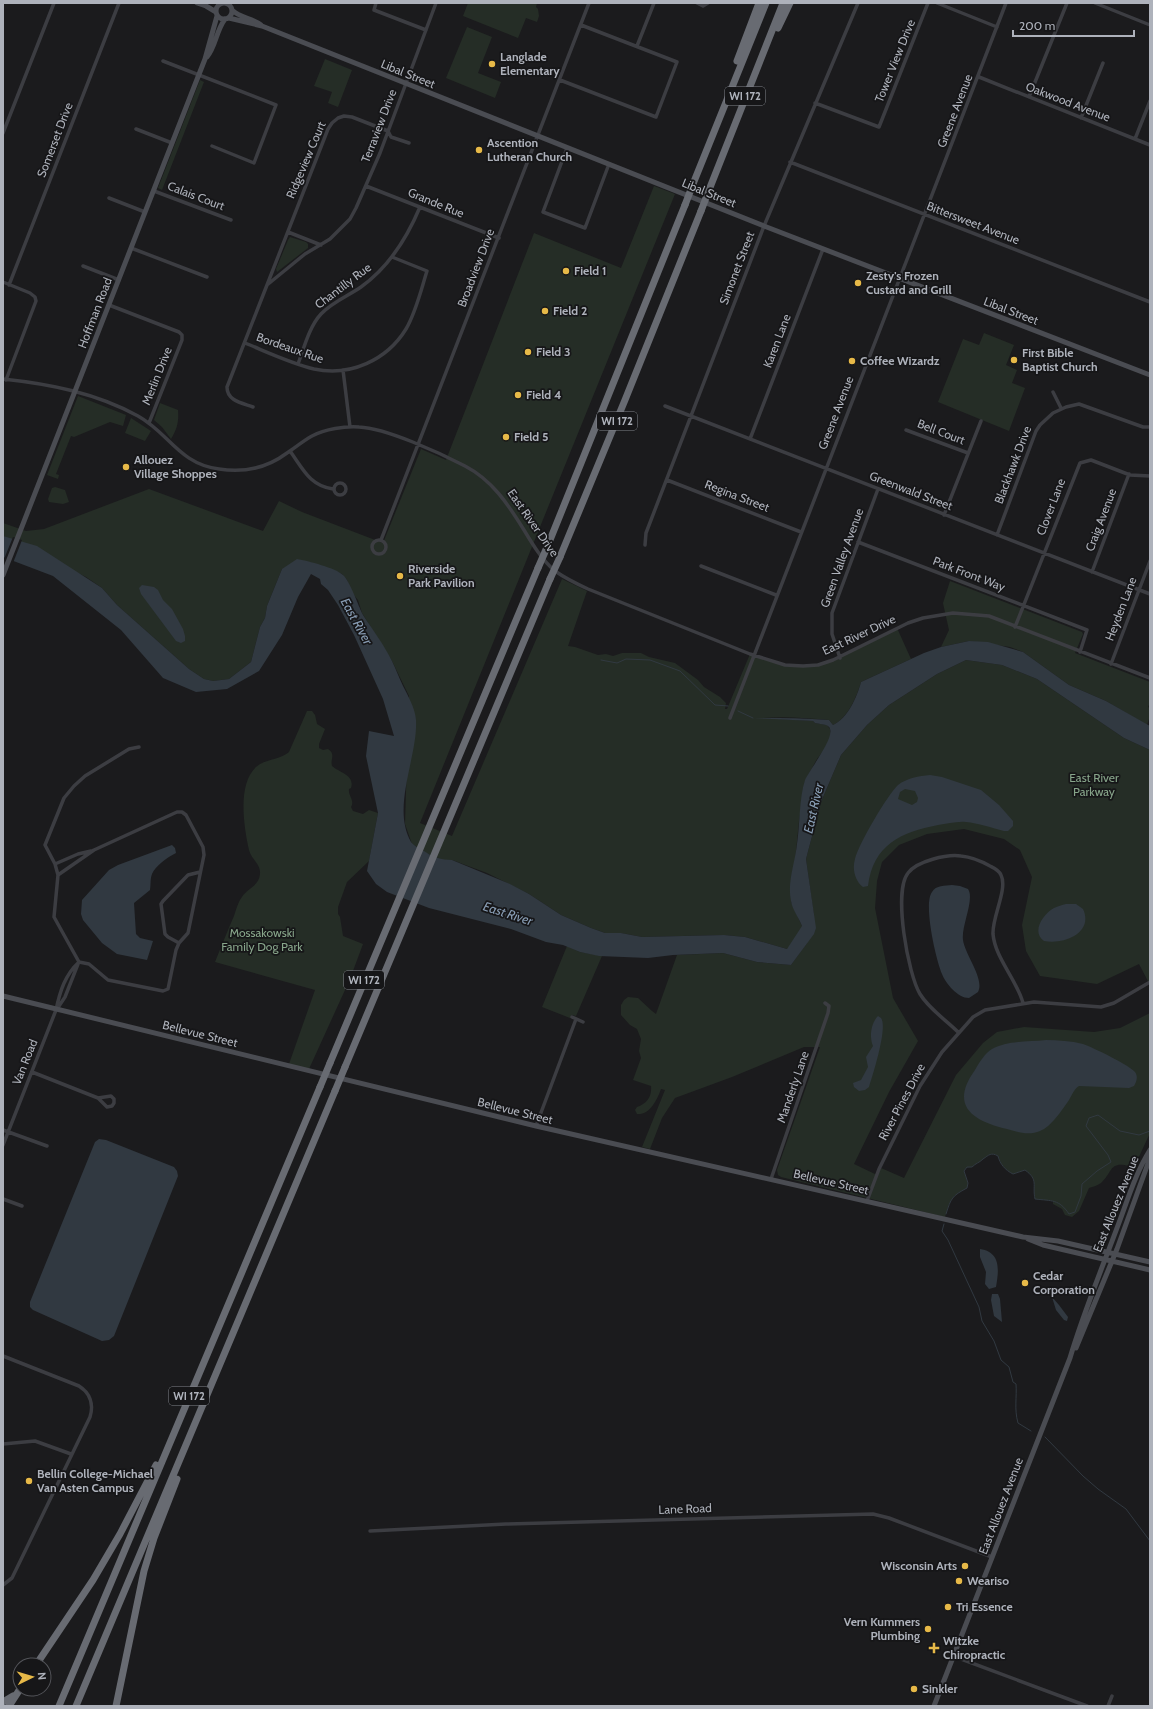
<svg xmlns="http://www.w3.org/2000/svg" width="1153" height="1709" font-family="Cabin,sans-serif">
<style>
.green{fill:#252d26}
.water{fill:#313941;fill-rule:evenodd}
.pier{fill:#1b1b1d}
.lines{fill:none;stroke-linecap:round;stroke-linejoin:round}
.stream{stroke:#313941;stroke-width:1}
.street{stroke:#3c3d42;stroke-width:3.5}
.secondary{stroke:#4a4c52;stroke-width:5}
.highway{stroke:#686b72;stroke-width:7}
.highway-bridge{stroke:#686b72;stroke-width:7}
.poi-dot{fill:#e7b948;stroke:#161618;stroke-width:1.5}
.labels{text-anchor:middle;stroke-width:3.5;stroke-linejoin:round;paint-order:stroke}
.shield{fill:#161618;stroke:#80838a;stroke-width:1}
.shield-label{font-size:11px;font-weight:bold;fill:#aeb2bb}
.poi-label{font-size:12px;font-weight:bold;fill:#aeb2bb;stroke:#161618;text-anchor:start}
.street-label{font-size:12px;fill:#aeb2bb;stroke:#161618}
.park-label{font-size:12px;fill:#87a58a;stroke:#161618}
.water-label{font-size:13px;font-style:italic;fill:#889db4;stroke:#161618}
</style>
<rect width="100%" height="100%" fill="#1b1b1d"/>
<!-- green -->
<path class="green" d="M468 3H537L536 7 538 9 539 16 537 22 526 18 518 38 463 16Z
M467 27 492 37 478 73 501 82 495 98 446 78Z
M325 59 352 70 338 107 328 103 332 92 314 86Z
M200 80 204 82 162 190 158 188Z
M654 186 675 194 420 823 452 836 562 579 587 591 568 646 575 647 598 655 606 654 613 656 622 653H641L649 657 675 663 698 680 704 687 720 697 726 703 725 709H727L750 654C762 657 774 663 786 665 827 670 862 646 897 628L911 659 861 682C857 696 848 718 833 725L829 720C807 718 785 716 763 718L813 721 815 723 827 725 830 729 831 736 824 750 817 759 805 781 799 821 791 902 802 926 814 916 806 859 821 802 841 755 867 725 889 705 937 674 966 660 1002 665 1037 679 1124 738 1150 750V985L1139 964 1097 984 1040 976 1026 951 1022 925 1032 877 1020 850 1004 839 964 829 927 834 899 845 882 862 877 881 875 908 893 998 918 1041 889 1092 854 1164 877 1175 881 1168 904 1178 956 1075 983 1043 997 1032 1024 1027 1094 1032 1120 1028 1150 1013V1133L1137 1161 1129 1166C1109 1161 1113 1172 1101 1183 1098 1185 1093 1187 1089 1188L1079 1211 1072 1217 1065 1215 1062 1209 1053 1204V1201L1035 1199C1032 1185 1039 1180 1025 1170L1013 1174C1006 1170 1000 1164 998 1156 991 1152 989 1155 983 1159 979 1163 976 1163 972 1167L966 1168 964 1171 968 1183 967 1188C951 1196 950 1200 945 1217L781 1177 778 1175 777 1170 820 1047H804L732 1077 675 1098 662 1118 650 1149 642 1147 665 1090 661 1089C657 1100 650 1115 637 1114L635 1110 637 1107C647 1103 652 1097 651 1086L633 1080 641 1058 639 1051 641 1039 637 1029 630 1025 621 1015V1005L624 1000 628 997 638 998 652 1011 656 1014 677 955 723 953 757 962 791 965 807 943 787 949 745 937 724 935 642 937 621 933H605L591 928 561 915 529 894 487 873 452 860H443L426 853 412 844 405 824 409 696 392 661 362 613 358 600 352 593 347 580 342 574 331 569H282L267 606 265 618 260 627 251 662 229 679 213 681 204 679 189 669 117 605 102 588 86 577 3 536V523L26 531 44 529 149 489 263 531 279 501 302 512 383 543 421 449 446 460 534 233 621 268Z
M290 237 306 242 308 244V248L277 272 276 269 288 240Z
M984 333 1014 345 1006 365 1017 370 1012 383 1025 388 1009 431 938 402 963 339 979 345Z
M78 396 126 415 123 426 110 422 74 437 71 436 56 474 59 475 58 479 47 475Z
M160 403 178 410C179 422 177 429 171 439L162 427 154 420Z
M131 418 151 431 145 441 125 433Z
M55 487 65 490 69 502 63 504 49 502 48 499 52 488Z
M950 581 1082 632 1083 634 1075 653 1150 682V703L1148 707 1150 708V716L1147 725 1106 701 1069 685 1023 652 1010 647 969 641 941 647 949 630 943 603Z
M307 711H312L315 715 317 724 325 729 319 744V748L323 750 328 749C336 754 330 759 332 766 340 773 355 775 351 788L349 789C348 796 355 800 351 807L353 811 363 814 369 810 378 813 369 861 347 882 338 907V914L340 917 343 936 363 944 350 979 309 1069 289 1064 315 990 215 962C221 947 227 932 234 916 236 910 238 902 242 897 248 888 259 886 260 874 261 864 251 859 249 850 244 827 237 785 256 767 265 759 280 760 289 752Z
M567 946 580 952 602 956 576 1016 572 1015 570 1018 542 1007Z"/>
<!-- water -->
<path class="water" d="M3 536 37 546 102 588 117 605 189 669 204 679 213 681 229 679 251 662 260 627 265 618 267 606 282 569 297 559C308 561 336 568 343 575 350 581 358 605 363 615 373 630 384 645 392 661 396 669 399 678 403 686 408 696 415 708 416 720 418 757 391 807 411 842 414 846 420 849 424 851 432 857 442 860 452 860L510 884 529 894 561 915 591 928 605 933H621L642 937 724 935 745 937 787 949 802 926C799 918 792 909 791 901 787 882 795 863 797 844 800 825 799 798 805 780 810 769 834 739 830 729 830 727 828 726 826 725L815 723 813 721 753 718C778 718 803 718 829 720L833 725C848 718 857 697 861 682L924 653 941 647 969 641 988 642 1023 652 1069 685 1106 701 1150 726V750L1124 738 1037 679 1002 665 966 660 937 674 889 705 867 725 841 755 821 802 806 859 816 928 814 934 791 965 757 962 723 953 673 955 648 958 599 956 580 952 563 945 546 942 511 929 429 908 387 892 376 884 367 871 378 813 366 756 369 731 394 736 383 699 354 635 338 605 328 590 321 584 320 579 311 574 298 597 282 635 259 671 227 689 196 692 163 678 121 630 53 576 3 557Z
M142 585 154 587 158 590 163 600 172 609 183 629 185 636V641L181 643 176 641 141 594 139 588Z
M930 775 942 777 981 790 999 805 1013 821V826L1008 831H1004C992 828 978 823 966 822 957 821 947 824 938 825 901 832 873 845 868 886L863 887C855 881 852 869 855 859 858 845 888 794 898 785 907 778 919 776 930 775ZM905 789 915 791 918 798 917 802 912 805 898 799 900 792Z
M172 845 175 848 176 853C168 857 155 866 152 874 150 879 151 884 150 890L134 903 136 934 140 938 153 941 147 960 117 954 102 943 83 920 81 914 82 900 109 870 118 865Z
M952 885 960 886 968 889C975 899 961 926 963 940 965 955 985 979 978 992L969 998C958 998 946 984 942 974 936 960 923 904 932 892 936 885 945 886 952 885Z
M1066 904H1076L1083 909C1094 933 1064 945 1044 941 1031 932 1043 914 1054 908 1058 906 1062 905 1066 904Z
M878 1016 881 1018C888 1027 873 1074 869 1087L865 1090 859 1091 854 1087 853 1083 861 1080 868 1067 866 1057 873 1046C869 1037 871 1023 878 1016Z
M1046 1040C1058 1040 1071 1041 1083 1044 1092 1047 1129 1065 1135 1072 1138 1076 1137 1081 1134 1086L1129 1088 1079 1086C1074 1089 1072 1095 1069 1100 1062 1110 1051 1127 1040 1131 1029 1136 1017 1132 1007 1129 973 1121 949 1106 975 1070 979 1063 985 1053 992 1049 1008 1040 1029 1042 1046 1040Z
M99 1139 106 1140 174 1167 177 1171 178 1176 114 1336 109 1340 102 1341 33 1310 30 1307V1302L95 1142Z
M980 1249C1001 1252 999 1270 996 1287L989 1289 985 1284 986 1272 980 1257Z
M992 1294H998L1000 1299 1002 1322 994 1316 991 1300Z
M1052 1297 1059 1305 1068 1317 1067 1321 1064 1320 1056 1310Z"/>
<!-- pier -->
<path class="pier" d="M13 537 22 540 13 563 4 559Z"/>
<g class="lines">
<!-- stream -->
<path class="stream" d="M601 660 617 663 626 659 650 660 680 671 715 705 728 706
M738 711 753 718
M946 1214C951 1198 952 1196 967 1188L968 1183 964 1171 967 1167H972C976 1163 979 1163 983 1159 989 1155 991 1152 998 1156 1000 1164 1005 1170 1013 1174L1025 1170C1039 1180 1032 1185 1035 1199 1052 1201 1059 1199 1069 1214L1075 1212 1081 1196 1082 1184 1097 1171 1111 1162 1108 1155 1086 1126 1089 1118 1098 1115 1120 1131 1139 1135 1150 1131
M944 1224 942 1231 948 1240 979 1307 982 1321 994 1341 1001 1360 1009 1367 1013 1382 1016 1384C1017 1397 1014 1409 1018 1423L1031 1431
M1045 1437 1083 1476 1098 1489 1126 1509 1150 1541"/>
<!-- street -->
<path class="street" d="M376 3 374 10 426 30
M697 3 703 6 708 3
M937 3 997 27
M1095 3 1150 25
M637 46 654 3
M163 61 276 105 254 163 212 146
M979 77 1150 145
M560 80 656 117 677 62 581 25
M1029 97 1067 3
M815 103 879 127 928 3
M1081 118 1103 63
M136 129 172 143
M3 133 54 3
M1135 139 1150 101
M567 148 543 212 585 228 609 164
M790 162 1150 302
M366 186 499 238
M154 191 231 220
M109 198 145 212
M288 232 321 245
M131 248 207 277
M83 266 119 280
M3 282 30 293 35 297 36 301 6 380
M9 285 119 3
M267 285 328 129 332 123 338 118 344 116 352 117 388 131 391 137 409 143
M109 305 179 332 182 335V340L149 423
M245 343C267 352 290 363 314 369 350 377 387 360 406 329 416 312 421 290 427 271L392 257
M298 364C304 348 309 327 321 314 332 302 348 296 361 287 389 267 407 238 420 207
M343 370 350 427
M3 379C50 384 96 393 138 416 169 433 179 464 219 469 244 473 267 468 287 453 296 447 303 441 312 436 325 429 345 426 359 427 386 428 440 453 465 466 492 480 508 504 524 530 533 545 542 560 555 571 565 578 577 584 588 589L750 654 785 665 803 666 818 665 833 660 908 623 923 618 953 613 989 616 1150 678
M1053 392 1061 408
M665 406 1150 594
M253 407C242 403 227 401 227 387L267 285 305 254 330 239 350 219 356 208 380 153 436 3
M906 430 968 453
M750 439 823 249
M290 451C303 469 310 486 333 489
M667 480 801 532
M334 489a6 6 0 1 1 12 0a6 6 0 1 1-12 0Z
M944 515 981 421
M997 535 1036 431 1040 425 1053 413 1066 407 1079 404 1143 427H1150
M381 540 589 3
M372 547a7 7 0 1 1 14 0a7 7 0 1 1-14 0Z
M858 542 1087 630 1080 652
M645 545 646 533 764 226 858 3
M701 566 776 595
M1092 572 1129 474
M1015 627 1080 463 1091 460 1130 475 1150 476
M840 658 832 634V613L878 489
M1111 664 1150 561
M730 718 1006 3
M55 864 78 854 91 851
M58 875 94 850 177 812H182L186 815 203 847 204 855 188 933 179 943 176 950 168 989 163 991 108 980 89 964 79 962 54 917 58 875 55 864 45 845 64 798 74 786 85 776 129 749 139 747
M179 943 168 937 165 934 161 904 163 901 188 875 200 872
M57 1009 65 997 78 964
M572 1017 583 1022
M958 1032C946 1020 929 1009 920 994 908 974 893 892 908 873 917 861 947 854 961 856 971 857 981 861 990 866 994 868 999 870 1001 875 1008 889 992 917 993 934 995 958 1017 980 1023 1003
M32 1072 98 1098 111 1096 114 1099V1103L112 1106 107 1107 98 1098
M536 1126 576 1019
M3 1130 47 1146
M3 1145 56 1010C60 991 65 975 79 962
M771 1179 828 1013 829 1006 825 1003
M3 1199 22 1206
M867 1201 879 1169 920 1086 942 1052 973 1017 985 1010 1034 1002 1101 1007 1114 1003 1150 982
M3 1356 79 1386C90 1393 94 1404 90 1417L12 1578 3 1585
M3 1444 35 1441 71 1454
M370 1531 506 1524 873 1514 889 1518 992 1557
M953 1656 1087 1706
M1108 1706 1112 1696"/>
<!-- secondary -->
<path class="secondary" d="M216 11a8 8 0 1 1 16 0a8 8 0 1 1-16 0Z
M197 3 206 6 216 12
M232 10C240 18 252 18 261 25
M229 18 262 26 764 226 1150 375
M207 57C216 46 216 31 225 19
M3 575 205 59 217 16
M3 996 536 1126 1023 1237 1058 1241 1150 1262
M1028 1239 1043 1245 1150 1270
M1076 1348 1117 1249 1150 1158
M934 1706 1070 1358C1083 1314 1101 1271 1117 1228 1127 1202 1135 1174 1150 1150"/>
<!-- highway -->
<path class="highway" d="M778 28 790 3
M737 61 759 3
M693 184 766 3
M709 190 783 3
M548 545 685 205
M560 557 625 400 701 211
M330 1063 538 568
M345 1067 550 579
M36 1665 93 1580 120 1534 156 1465
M3 1702 13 1696
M9 1706 20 1689
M59 1706 320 1087
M76 1706 335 1091
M116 1706 144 1571 154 1538 177 1479"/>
<!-- highway-bridge -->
<path class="highway-bridge" d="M685 205 693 184
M701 211 709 190
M538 568 548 545
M550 579 560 557
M320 1087 330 1063
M335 1091 345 1067"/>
</g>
<!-- markers -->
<g class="poi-dot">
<circle cx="492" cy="64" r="4"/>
<circle cx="479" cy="150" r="4"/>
<circle cx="566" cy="271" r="4"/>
<circle cx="858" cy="283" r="4"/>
<circle cx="545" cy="311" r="4"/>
<circle cx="528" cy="352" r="4"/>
<circle cx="1014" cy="360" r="4"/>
<circle cx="852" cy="361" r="4"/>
<circle cx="518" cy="395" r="4"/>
<circle cx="506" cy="437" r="4"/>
<circle cx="126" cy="467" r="4"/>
<circle cx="400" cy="576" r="4"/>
<circle cx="1025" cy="1283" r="4"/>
<circle cx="29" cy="1481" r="4"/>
<circle cx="965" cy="1566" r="4"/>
<circle cx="959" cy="1581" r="4"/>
<circle cx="948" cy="1607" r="4"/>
<circle cx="928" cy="1629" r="4"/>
<path d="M932 1642h4v4h4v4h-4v4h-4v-4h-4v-4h4z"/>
<circle cx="914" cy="1689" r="4"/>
</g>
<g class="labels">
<!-- shield labels -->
<g class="shield">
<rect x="725" y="87" width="40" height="18" rx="3"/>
<rect x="597" y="412" width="40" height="18" rx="3"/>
<rect x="344" y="971" width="40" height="18" rx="3"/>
<rect x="169" y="1387" width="40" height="18" rx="3"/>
</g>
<g class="shield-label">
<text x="745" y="100">WI 172</text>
<text x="617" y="425">WI 172</text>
<text x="364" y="984">WI 172</text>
<text x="189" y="1400">WI 172</text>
</g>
<!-- poi labels -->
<g class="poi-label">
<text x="500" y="61">Langlade<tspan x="500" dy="14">Elementary</tspan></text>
<text x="487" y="147">Ascention<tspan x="487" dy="14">Lutheran Church</tspan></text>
<text x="574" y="275">Field 1</text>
<text x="866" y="280">Zesty's Frozen<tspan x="866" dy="14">Custard and Grill</tspan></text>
<text x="553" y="315">Field 2</text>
<text x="536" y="356">Field 3</text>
<text x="1022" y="357">First Bible<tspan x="1022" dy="14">Baptist Church</tspan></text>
<text x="860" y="365">Coffee Wizardz</text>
<text x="526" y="399">Field 4</text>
<text x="514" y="441">Field 5</text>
<text x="134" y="464">Allouez<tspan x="134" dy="14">Village Shoppes</tspan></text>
<text x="408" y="573">Riverside<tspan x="408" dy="14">Park Pavilion</tspan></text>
<text x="1033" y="1280">Cedar<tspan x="1033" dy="14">Corporation</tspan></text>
<text x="37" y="1478">Bellin College-Michael<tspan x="37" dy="14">Van Asten Campus</tspan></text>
<text x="957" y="1570" text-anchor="end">Wisconsin Arts</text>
<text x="967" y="1585">Weariso</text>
<text x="956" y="1611">Tri Essence</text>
<text x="920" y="1626" text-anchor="end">Vern Kummers<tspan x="920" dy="14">Plumbing</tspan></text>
<text x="943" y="1645">Witzke<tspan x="943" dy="14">Chiropractic</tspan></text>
<text x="922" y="1693">Sinkler</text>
</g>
<!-- street labels -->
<g class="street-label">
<text transform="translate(895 61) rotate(-68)" y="4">Tower View Drive</text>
<text transform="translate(408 74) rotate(22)" y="4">Libal Street</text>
<text transform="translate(1068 102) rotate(21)" y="4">Oakwood Avenue</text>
<text transform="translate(955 111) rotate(-69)" y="4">Greene Avenue</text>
<text transform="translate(379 126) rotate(-69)" y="4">Terraview Drive</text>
<text transform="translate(55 140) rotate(-69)" y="4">Somerset Drive</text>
<text transform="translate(306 160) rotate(-67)" y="4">Ridgeview Court</text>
<text transform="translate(709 193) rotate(22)" y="4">Libal Street</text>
<text transform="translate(196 196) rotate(21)" y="4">Calais Court</text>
<text transform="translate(436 203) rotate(22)" y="4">Grande Rue</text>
<text transform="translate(973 223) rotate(21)" y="4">Bittersweet Avenue</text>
<text transform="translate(476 268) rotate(-69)" y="4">Broadview Drive</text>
<text transform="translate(737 268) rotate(-69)" y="4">Simonet Street</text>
<text transform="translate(343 286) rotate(-37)" y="4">Chantilly Rue</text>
<text transform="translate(1011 311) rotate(21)" y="4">Libal Street</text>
<text transform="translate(95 313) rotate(-69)" y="4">Hoffman Road</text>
<text transform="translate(777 341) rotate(-69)" y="4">Karen Lane</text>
<text transform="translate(290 348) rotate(19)" y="4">Bordeaux Rue</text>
<text transform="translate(157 376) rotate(-68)" y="4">Merlin Drive</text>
<text transform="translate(836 413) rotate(-69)" y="4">Greene Avenue</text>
<text transform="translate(941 432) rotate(21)" y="4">Bell Court</text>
<text transform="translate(1013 465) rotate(-69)" y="4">Blackhawk Drive</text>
<text transform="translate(911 491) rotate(21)" y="4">Greenwald Street</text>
<text transform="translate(737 496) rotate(21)" y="4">Regina Street</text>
<text transform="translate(1051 507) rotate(-69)" y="4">Clover Lane</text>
<text transform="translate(1101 520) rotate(-69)" y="4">Craig Avenue</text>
<text transform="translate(533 523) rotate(55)" y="4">East River Drive</text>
<text transform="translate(842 558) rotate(-70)" y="4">Green Valley Avenue</text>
<text transform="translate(969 574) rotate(21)" y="4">Park Front Way</text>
<text transform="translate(1121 609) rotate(-69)" y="4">Heyden Lane</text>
<text transform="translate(859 635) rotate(-25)" y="4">East River Drive</text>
<text transform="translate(200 1034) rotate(14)" y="4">Bellevue Street</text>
<text transform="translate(25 1062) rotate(-68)" y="4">Van Road</text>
<text transform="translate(793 1087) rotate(-71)" y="4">Manderly Lane</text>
<text transform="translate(902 1102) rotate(-62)" y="4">River Pines Drive</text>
<text transform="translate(515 1111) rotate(14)" y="4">Bellevue Street</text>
<text transform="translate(831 1182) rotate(13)" y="4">Bellevue Street</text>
<text transform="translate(1116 1204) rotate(-68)" y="4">East Allouez Avenue</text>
<text transform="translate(1001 1506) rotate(-69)" y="4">East Allouez Avenue</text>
<text transform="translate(685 1509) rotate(-2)" y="4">Lane Road</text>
</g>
<!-- park labels -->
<g class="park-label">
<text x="1094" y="782">East River<tspan x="1094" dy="14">Parkway</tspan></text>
<text x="262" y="937">Mossakowski<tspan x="262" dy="14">Family Dog Park</tspan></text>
</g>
<!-- water labels -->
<g class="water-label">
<text transform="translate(357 621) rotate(61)" y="5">East River</text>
<text transform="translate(813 808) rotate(-77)" y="5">East River</text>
<text transform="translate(508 913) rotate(18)" y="5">East River</text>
</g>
</g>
<!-- border -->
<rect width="1153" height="1709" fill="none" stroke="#aeb2bb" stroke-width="8"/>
<!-- north arrow -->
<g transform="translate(32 1677) rotate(85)"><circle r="19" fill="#161618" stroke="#535459"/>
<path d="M0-3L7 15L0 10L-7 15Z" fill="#e7b948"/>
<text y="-6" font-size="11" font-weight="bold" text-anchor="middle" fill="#aeb2bb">N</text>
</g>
<!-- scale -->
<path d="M1013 30v6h121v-6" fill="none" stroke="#aeb2bb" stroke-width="2"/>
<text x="1019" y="30" font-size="12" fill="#aeb2bb" stroke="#161618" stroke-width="3" paint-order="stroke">200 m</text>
</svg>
